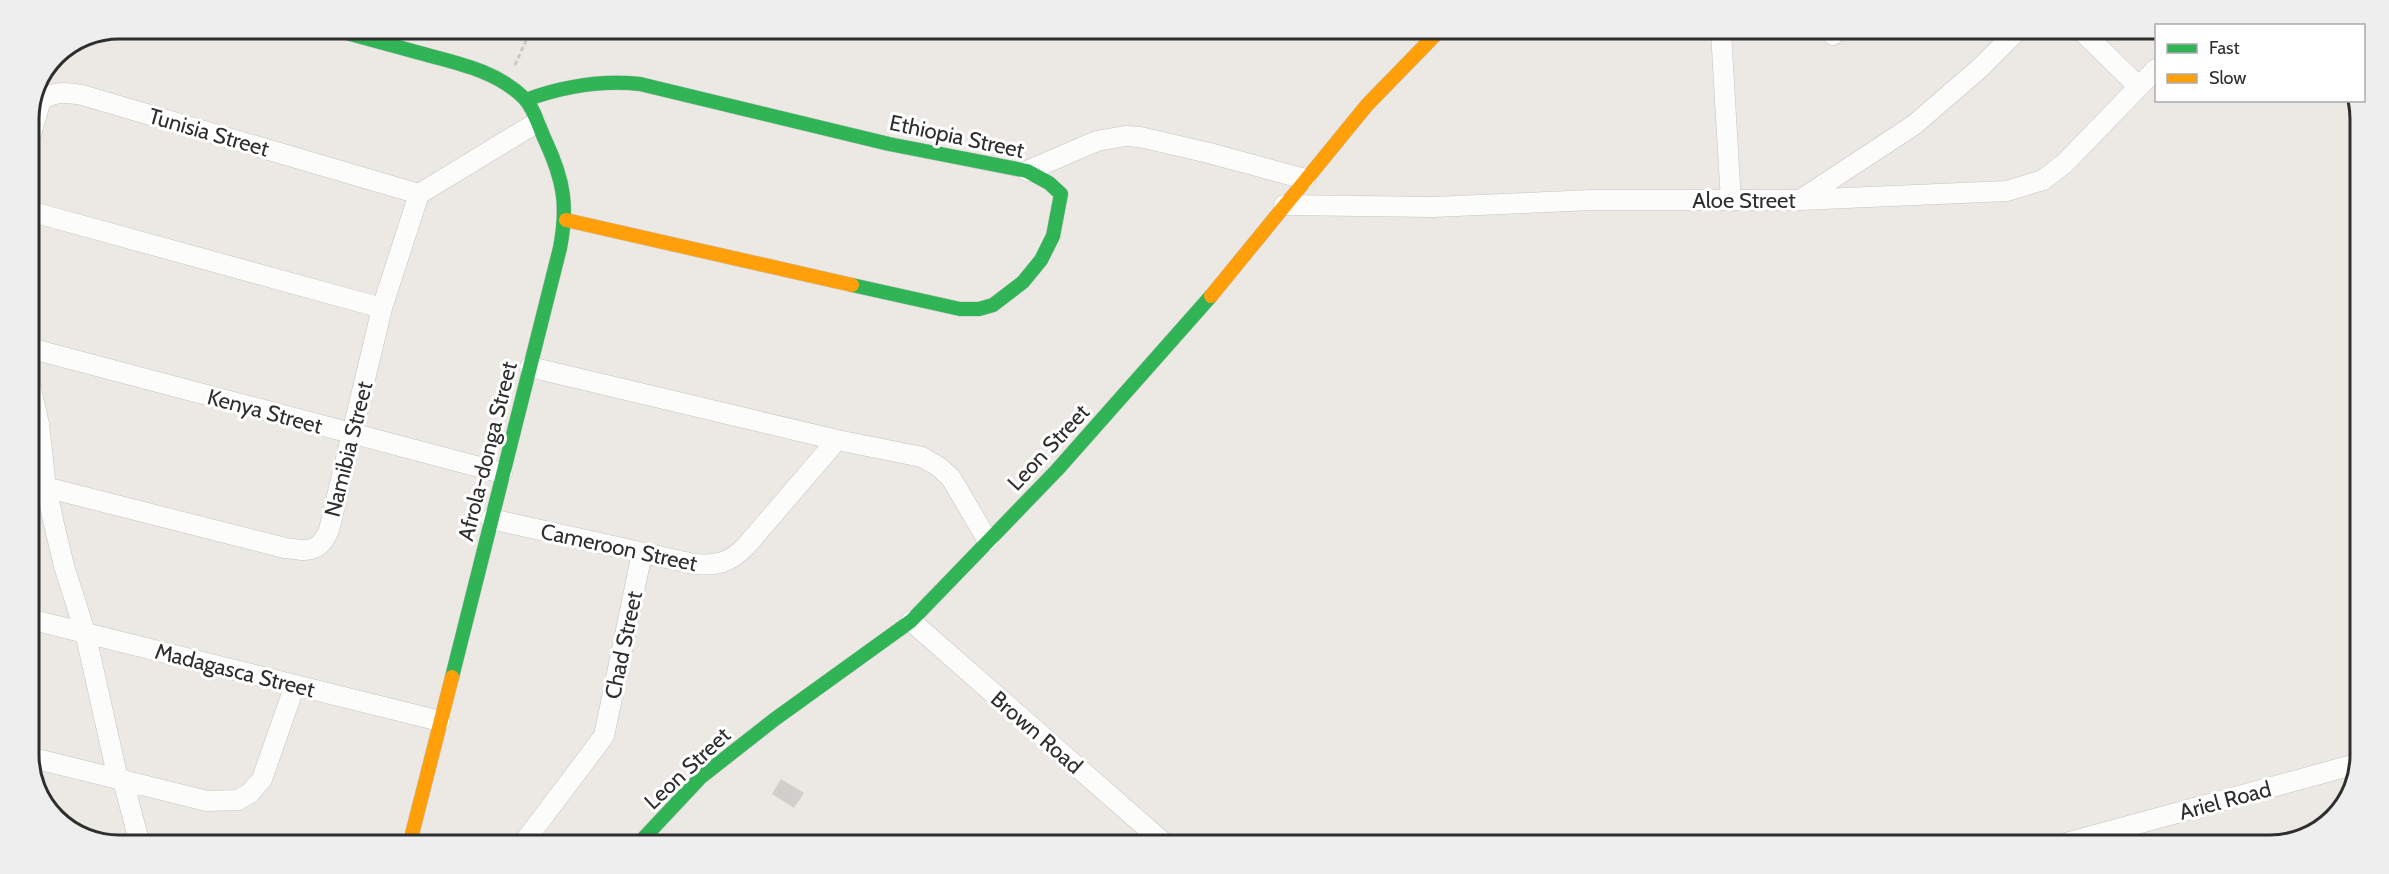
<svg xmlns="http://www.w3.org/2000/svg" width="2389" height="874" font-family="Cabin,sans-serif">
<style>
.building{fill:#d1cecb}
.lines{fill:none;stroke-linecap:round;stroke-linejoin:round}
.street-casing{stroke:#c5c4c5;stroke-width:21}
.fast-casing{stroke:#c5c4c5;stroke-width:15}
.slow-casing{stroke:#c5c4c5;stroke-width:15}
.path{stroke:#c9c9c8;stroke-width:3;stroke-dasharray:4.5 3;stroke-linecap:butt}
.street{stroke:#fcfcfb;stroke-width:20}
.fast{stroke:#30b455;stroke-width:14}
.slow{stroke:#ff9f0a;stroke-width:14}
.labels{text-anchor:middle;stroke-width:6;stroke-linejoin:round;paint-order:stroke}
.street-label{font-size:22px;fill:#2e2e2e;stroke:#fff}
.rim{fill:none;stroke:#2e2e2e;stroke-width:3}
</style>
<rect width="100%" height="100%" fill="#ece8e4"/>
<!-- building -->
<path class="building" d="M781 779 804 793 794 808 772 794Z"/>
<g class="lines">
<!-- street casing -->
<g class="street-casing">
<path id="street" d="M1721 32 1731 201
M2084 33 2139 87
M1833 35 1835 32
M29 141 41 100C56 91 66 92 82 95L419 194
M1027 171 1097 141 1125 136 1140 137 1209 153 1305 179
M1800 200 1914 125 1980 68 2015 33
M1284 205 1433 207 1592 200H1800L2007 191 2043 180 2065 163 2156 69
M29 211 382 308
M29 348 502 473
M530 367 837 440 922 457 939 467 951 478 988 541
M29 380 39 424 46 487 53 520 64 566 85 632 118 779
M29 483 285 548C307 551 319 554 329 530L382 308 419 194 536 123
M491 519 694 564C716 566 730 563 746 546L837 440
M29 619 440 721
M911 621 1164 843
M29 757 207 801 238 800 250 793 262 779 295 685
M123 780 139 841
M524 842 604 736 642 553
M2059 845 2356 764"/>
</g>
<!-- fast casing -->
<g class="fast-casing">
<path id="fast" d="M332 29C361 37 391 45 420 53 456 63 496 70 524 98 535 109 539 128 546 142 564 181 568 206 560 248L452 677
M526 100C564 86 600 80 640 84L889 144 1027 171 1049 183 1061 194 1053 236 1041 260 1023 282 993 305 979 309H960L852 285
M640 842 701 777 775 719 911 621 1057 470 1211 296"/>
</g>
<!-- slow casing -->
<g class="slow-casing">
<path id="slow" d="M566 220 852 285
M1211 296 1367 105 1439 31
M410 842 452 677"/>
</g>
<!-- path -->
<path class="path" d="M515 65 529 34"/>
<!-- street -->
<use href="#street" class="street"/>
<!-- fast -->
<use href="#fast" class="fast"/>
<!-- slow -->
<use href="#slow" class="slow"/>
</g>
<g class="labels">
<!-- street labels -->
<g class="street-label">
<text transform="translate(209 132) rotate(16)" y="8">Tunisia Street</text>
<text transform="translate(957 136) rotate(12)" y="8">Ethiopia Street</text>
<text x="1744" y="208">Aloe Street</text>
<text transform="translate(265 411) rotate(15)" y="8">Kenya Street</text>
<text transform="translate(1048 447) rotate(-47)" y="8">Leon Street</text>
<text transform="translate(348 449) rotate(-76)" y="8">Namibia Street</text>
<text transform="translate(487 451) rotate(-76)" y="8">Afrola-donga Street</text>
<text transform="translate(619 547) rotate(12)" y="8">Cameroon Street</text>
<text transform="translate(623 645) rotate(-78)" y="8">Chad Street</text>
<text transform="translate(235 670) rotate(14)" y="8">Madagasca Street</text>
<text transform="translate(1037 732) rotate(41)" y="8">Brown Road</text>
<text transform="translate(687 768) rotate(-43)" y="8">Leon Street</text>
<text transform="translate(2225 800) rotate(-15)" y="8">Ariel Road</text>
</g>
</g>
<!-- crop -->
<path d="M0 0H2389V874H0ZM119 39H2270A80 80 0 0 1 2350 119V755A80 80 0 0 1 2270 835H119A80 80 0 0 1 39 755V119A80 80 0 0 1 119 39Z" fill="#eee" fill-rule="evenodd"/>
<path class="rim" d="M119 39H2270A80 80 0 0 1 2350 119V755A80 80 0 0 1 2270 835H119A80 80 0 0 1 39 755V119A80 80 0 0 1 119 39Z"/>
<!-- legend -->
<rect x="2155" y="24" width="210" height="78" fill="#ffffff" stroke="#ababab" stroke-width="1.5"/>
<rect x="2167" y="44" width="30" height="9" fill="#30b455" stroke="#ababab" stroke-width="1.5"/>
<text x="2209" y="54" font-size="18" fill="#2e2e2e">Fast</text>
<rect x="2167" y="74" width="30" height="9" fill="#ff9f0a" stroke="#ababab" stroke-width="1.5"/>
<text x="2209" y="84" font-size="18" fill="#2e2e2e">Slow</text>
</svg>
